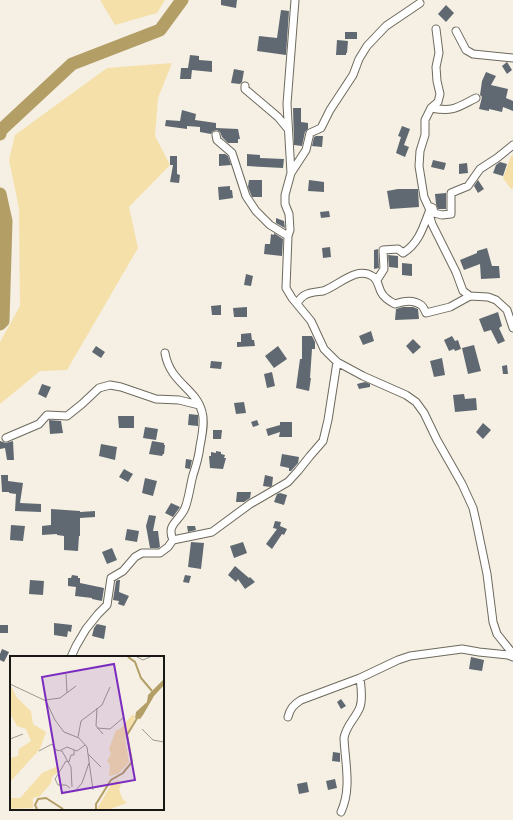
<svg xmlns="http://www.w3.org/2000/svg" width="513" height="820" font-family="'Space Grotesk',sans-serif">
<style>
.green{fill:#f5e0aa}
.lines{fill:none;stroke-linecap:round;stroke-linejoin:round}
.river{stroke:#b39e66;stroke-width:13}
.building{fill:#606972}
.minor-casing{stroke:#6d695d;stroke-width:9}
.minor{stroke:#fff;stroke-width:7}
.inset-river{fill:none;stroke:#b39e66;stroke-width:2}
.inset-road{fill:none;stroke:#9d9990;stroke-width:1}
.view{fill:#7b2cbf;fill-opacity:0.15;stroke:#7b2cbf;stroke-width:2}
.inset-edge{fill:none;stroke:#191713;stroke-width:2}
</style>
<rect width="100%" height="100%" fill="#f5f0e3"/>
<!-- green -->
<path class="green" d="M100 0H165L157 13 115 25Z
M172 63 158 98 155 136 170 165 129 207 138 248 67 370 40 371 0 404V342L20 306 19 208 9 160 15 135 107 68Z
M513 155V188L511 189 503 178 511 156Z"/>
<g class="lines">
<!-- river -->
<path class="river" d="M0 134 1 130 72 64 160 30 182 0
M0 194 6 221 3 321 0 324"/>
</g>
<!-- building -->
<path class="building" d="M221 0H237L236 8 221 5Z
M446 5 454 13 446 22 438 14Z
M281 10 289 11 286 55 257 51 259 36 277 38Z
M345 32H357V39H345Z
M337 40 348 41 347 53H346V55H336Z
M190 55 199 56V60L212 61V72L192 70 191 79H180L181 68H188Z
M507 62 512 70 507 74 502 66Z
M234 69 244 71 242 82 240 84 231 83Z
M486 72 496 76 491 85 508 89 506 98 513 101V111L503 107 502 112 489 109V111L479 109 482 97 480 95 482 81Z
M293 108H301V122L308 123V129L305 132 302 146 294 145Z
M182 110 196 114 195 120 216 123V128L238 129 240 139H238V143H228L222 137 220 132 217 130 213 131 211 134 200 132V127L187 126V129L165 126 166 120 180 121Z
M402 126 410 129 404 145 409 147 405 157 396 153 401 137 398 136Z
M316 136H323L322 147 312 146 314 137Z
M219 154H225L228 156 231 165 219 166Z
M247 154 260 155V158L284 159 283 168 247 166Z
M170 156H177V174L180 175 179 183 170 182 173 165H170Z
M433 160 446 163 444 170 431 167Z
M500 162 507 164 503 176 493 173 496 165Z
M467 163 468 173 459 174V164Z
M249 180H262V197H252L248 187Z
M309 180 324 182V192L308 191Z
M478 180 484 189 478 193 474 186Z
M230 186V190H232L233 198 219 200 218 187Z
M398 189H418L419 207 390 209 387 191Z
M446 193V209H438L436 204 435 194Z
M329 211 330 217 321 218 320 212Z
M276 218 284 221 285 228 276 223Z
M274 233 283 239 282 256 264 254 265 244H270L271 234 274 235Z
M330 247 331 257 323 258 322 248Z
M487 248 492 266H499L500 278 481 279 480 264 464 270 460 260 477 253V251Z
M378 249 379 268 374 269V250Z
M388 255 398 256V268L389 267Z
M402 263 412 264V276L402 275Z
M246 274 253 276 251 286 244 285Z
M221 305V315H212L211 306Z
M247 307V317H234L233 308Z
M403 307H413L418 309 419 319 395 320 396 309Z
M498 312 502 326 499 328 505 341 498 344 491 330 484 332 479 319Z
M371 331 374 341 363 345 359 336Z
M251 333 252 340H254L255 346 237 347V342H241V334Z
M302 336H312L315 342V349H312L310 378H311L309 391 296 388 300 359H302Z
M452 336 455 341 458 340 461 349 455 351 454 349 449 351 444 340Z
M413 339 421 347 413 354 406 346Z
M474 345 481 371 468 374 462 348Z
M96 346 105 352 101 358 92 352Z
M278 346 287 359 274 368 265 356Z
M442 358 445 375 434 377 430 361Z
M211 361 222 362 221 369 210 368Z
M507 365 508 374H503L502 366Z
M272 372 275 386 267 388 264 374Z
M365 382 370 384V387L359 389 357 384Z
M42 384 51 387 46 398 38 394Z
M464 394 465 399 476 398 477 410 455 412 453 395Z
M244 402 246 413 236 414 234 403Z
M189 414 198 415V426L188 425Z
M118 416H134V428H119Z
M49 420 61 421 63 433 50 434Z
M257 420 259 425 253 427 251 422Z
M280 422H292V437H279L280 432 268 436 266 429 280 425Z
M483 423 491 430 483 439 476 432Z
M145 427 158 429 156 440 143 438Z
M213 430H222L221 439H213Z
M0 441 6 443 13 441 14 460H7L5 448 0 449Z
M152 441 164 443V445H165L164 454H163L162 456 149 454Z
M101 444 117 447 115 460 99 456Z
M216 451 221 452V454L225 455 224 458H226L223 469 210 468 209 456H211V452L216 453Z
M282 454 299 457 298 463 291 471H289V468L280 466Z
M186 459 192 460 190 469 185 468Z
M124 469 133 474 128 482 119 477Z
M1 475H8V481L23 483 20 503 41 504V512L15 511 16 494 9 493V492H2Z
M265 475 273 477 272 486 270 487 263 486Z
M145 478 157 481 153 496 142 493Z
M237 492H251L250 498 244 502H236Z
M280 493 287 495 284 505 274 502 277 494Z
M171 503 180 507 173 517 165 513Z
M51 509 80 511V512L95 511V517L80 518V536H79L78 551 64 550V536L57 535V534L42 535V526L51 525Z
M149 515 156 516 153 531H158L160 547 158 548H150L146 526Z
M275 521 281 522 280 526 287 529 284 535 282 534 272 549 266 544 277 529 273 528Z
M11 525 25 526 23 541 10 540Z
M187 526H195L196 530 188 532Z
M127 529 139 531 137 542 125 540Z
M191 542 204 543 201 569 188 567Z
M243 542 247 553 234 558 230 546Z
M112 548 117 560 107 564 102 552Z
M235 566 249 578 250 577 255 582 245 589 238 579 236 582 228 575Z
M72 575 78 576V578H80V583L104 588 102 601 92 599V598L75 596 76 587 68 586V578H71Z
M185 575 191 576 189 583 183 582Z
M30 580 44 581 43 595 29 594Z
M118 580H120L119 592 129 596 124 606 118 604 119 601 113 600 116 581Z
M54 623 72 625 71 632 68 631 67 637 54 635Z
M97 624 106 626 104 639 92 636 94 628Z
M0 625H8V633H0Z
M2 649 9 652 4 662 0 660V654Z
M471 657 484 660 482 671 469 669Z
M341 699 346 706 341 709 337 702Z
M333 752 340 753V762L332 761Z
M335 779 337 788 328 790 326 781Z
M307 782 309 792 299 794 297 784Z"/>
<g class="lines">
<!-- minor casing -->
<g class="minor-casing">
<path id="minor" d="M295 0 287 104 291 173 285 195V204L289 214 290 230 288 236 286 288 292 298 311 321 324 349 337 362 363 376 406 395 416 402 424 413 437 440 462 484 473 508 476 521 487 574 493 622 497 634 513 654
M436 29 439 53 436 67 437 81 440 94 438 102 431 108 425 120V135L420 151 419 166 424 197 430 210 429 214 432 224 456 272 463 291 470 296 488 297 496 300 507 310 513 328
M456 31 466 50 473 54 513 58
M245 86V89L278 117 287 128
M431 108C454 112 456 108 476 98
M216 135 217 140 232 153 246 196 256 211 270 225 288 236
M291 173 306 150 310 133 321 128 330 110 353 75 359 59 367 46 386 26 420 3
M377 280 384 269 383 250 398 249 403 253C420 243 424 224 431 207L433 208 434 213 442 215 451 214V193L468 186 480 169 497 158 513 145
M297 304C299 300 301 297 305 295 310 292 317 292 323 291 338 286 356 266 372 276 378 279 378 286 381 292 384 298 389 301 395 304 403 301 413 299 421 305 423 306 425 311 426 313L450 307 470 296
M165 353C170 383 196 388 202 412 205 422 202 436 200 446 199 456 196 466 193 475 190 486 189 498 185 508 179 522 166 524 173 540
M6 438 39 424 47 415 67 416 82 404 99 388 110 385 121 387 156 399 179 400 199 405
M71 657 76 646 86 629 98 614 107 605 111 578 123 571 135 557 142 553H160L168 547 173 540 212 532 250 504 288 482 298 471 310 456 323 441 328 420 337 362
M288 717C290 709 293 705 301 700L360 678 398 660 410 656 462 649 479 652 508 655 513 657
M341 812C352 788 345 763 344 738 346 725 356 718 360 707 363 698 361 687 360 678"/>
</g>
<!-- minor -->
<use href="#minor" class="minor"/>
</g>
<!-- overview -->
<g transform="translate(10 656)">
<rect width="154" height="154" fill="#f5f0e3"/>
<path d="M0 28 7 42 21 55 23 68 36 76 30 93 0 126V102L8 100 9 93 21 85 16 73 7 70 0 57ZM123 58 125 62 115 82 119 106 108 118 99 120 100 109 97 105 101 98 99 93 106 74 110 73ZM48 110 49 115 42 121 41 127 30 140 23 142V152L0 153V142H10L32 117ZM108 124 111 128 109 133 112 142 117 147 100 153H87L102 127Z" fill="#f5e0aa"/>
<path d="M154 23V29L144 40 133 59 130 63 125 62 126 56 137 46 138 39Z" fill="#b39e66"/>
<path class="inset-river" d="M118 1 125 6 131 22 142 35M27 153 25 149 28 143 36 142 53 153M86 153V148L101 124 113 117 122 106 117 79 129 59"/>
<path class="inset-road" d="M127 1 133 4 140 1M56 18 57 37M0 28 36 45 45 64 54 76 69 82 77 91 83 134M35 44 50 42 66 30M87 52 86 70 93 78M87 72 100 73 113 62M132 73 143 84 154 86M68 81 71 65 92 49 100 31M0 83 13 78M51 94 57 91 67 95 75 89M29 95 42 88 46 94 52 95 61 111 62 131M78 98 91 111M60 132 56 129H48L45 123 56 105 59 106 61 99H64V94M65 135 72 127 79 107"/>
<path class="view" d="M104 8 125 124 52 137 32 21Z"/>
<rect width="154" height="154" class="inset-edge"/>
</g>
</svg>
